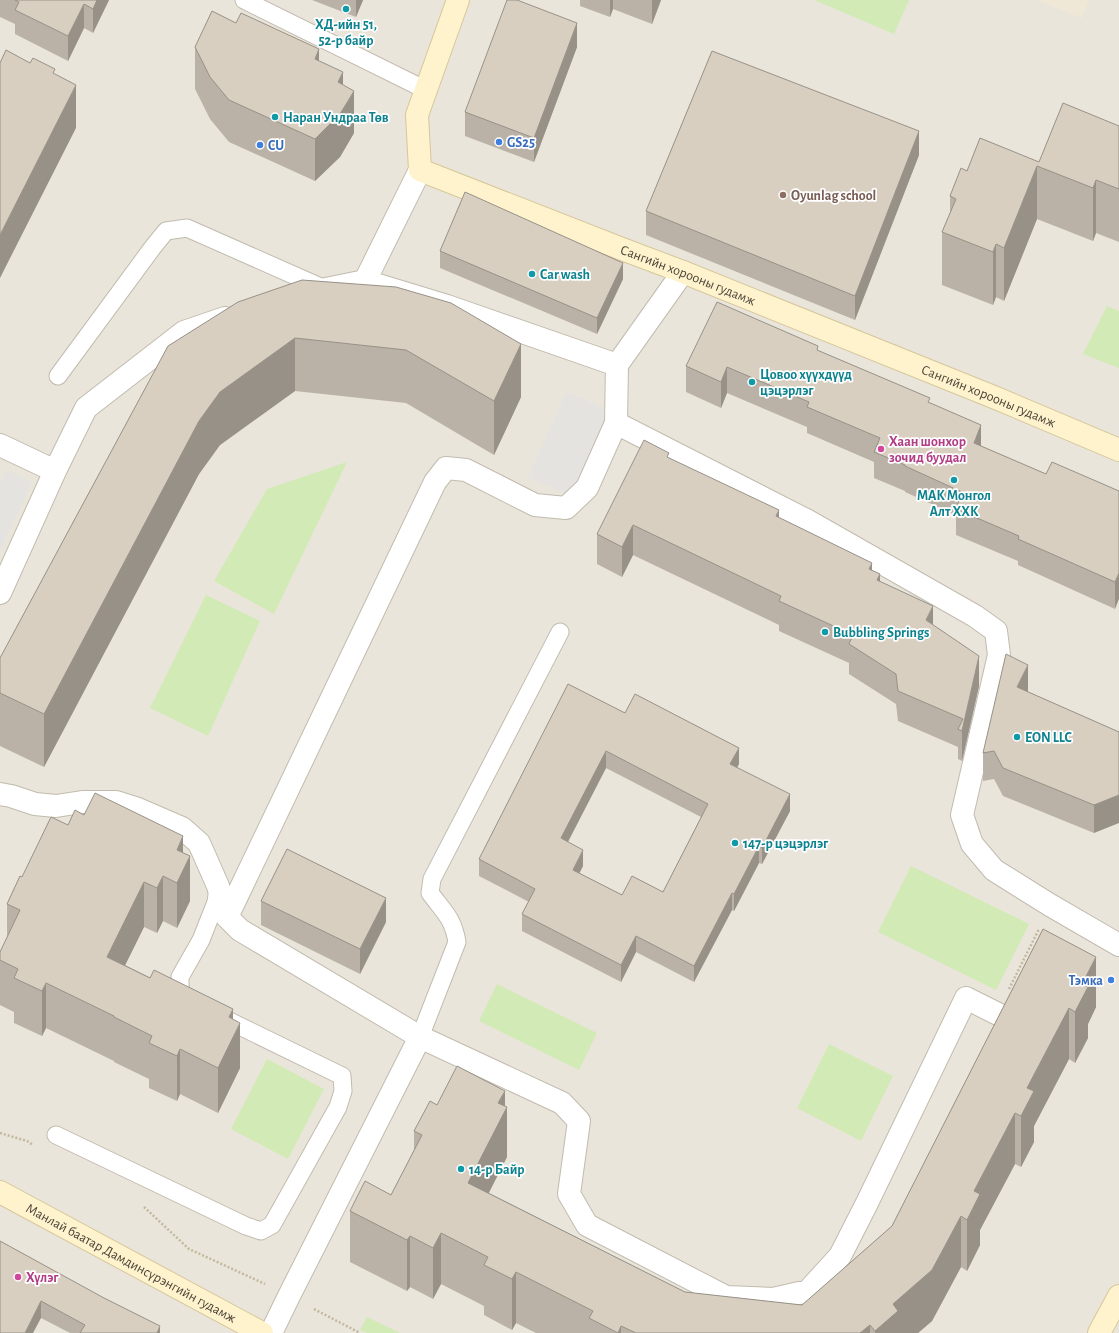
<svg xmlns="http://www.w3.org/2000/svg" width="1119" height="1333" font-family="'Alegreya Sans',sans-serif">
<style>
.residential{fill:#eae5da}
.education{fill:#efe8d6}
.green{fill:#d2eab5}
.parking{fill:#e5e3e0}
.lines{fill:none;stroke-linecap:round;stroke-linejoin:round}
.lane-casing{stroke:#c2bbae;stroke-width:19}
.street-casing{stroke:#c2bbae;stroke-width:24}
.secondary-casing{stroke:#d6c79b;stroke-width:24}
.path{stroke:#c4b79f;stroke-width:2.5;stroke-dasharray:2 2;stroke-linecap:butt}
.lane{stroke:#fff;stroke-width:17}
.street{stroke:#fff;stroke-width:22}
.secondary{stroke:#fff3cd;stroke-width:22}
.wall{fill:#bab2a6;fill-rule:evenodd}
.shaded-wall{fill:#979187}
.building{fill:#d8cfc1;stroke:#979187;fill-rule:evenodd}
.culture-dot{fill:#0f9aa8;stroke:#fff;stroke-width:1.5}
.shop-dot{fill:#3f7fe0;stroke:#fff;stroke-width:1.5}
.education-dot{fill:#8d6e63;stroke:#fff;stroke-width:1.5}
.hotel-dot{fill:#d1479c;stroke:#fff;stroke-width:1.5}
.labels{text-anchor:middle;stroke-width:3.5;stroke-linejoin:round;paint-order:stroke}
.culture-label{font-size:14px;font-weight:bold;fill:#0d838f;stroke:#fff;text-anchor:start}
.shop-label{font-size:14px;font-weight:bold;fill:#366cbe;stroke:#fff;text-anchor:start}
.education-label{font-size:14px;font-weight:bold;fill:#785e54;stroke:#fff;text-anchor:start}
.street-label{font-size:14px;fill:#4b4439;stroke:#fff}
.hotel-label{font-size:14px;font-weight:bold;fill:#b23c85;stroke:#fff;text-anchor:start}
</style>
<rect width="100%" height="100%" fill="#f6f3ec"/>
<!-- residential -->
<path class="residential" d="M0 0H1119V1333H0Z"/>
<!-- education -->
<path class="education" d="M1036 0H1089L1082 18Z"/>
<!-- green -->
<path class="green" d="M814 0H909L894 34Z
M1107 306 1119 311V368L1083 354Z
M347 462 274 614 214 581 267 489Z
M206 595 260 621 208 736 150 708Z
M911 866 1029 924 996 990 878 932Z
M497 984 597 1033 579 1070 479 1021Z
M829 1044 893 1076 861 1141 797 1108Z
M267 1059 324 1089 288 1159 231 1129Z
M367 1317 400 1333H367L360 1330Z"/>
<!-- parking -->
<path class="parking" d="M566 392 611 411 574 497 528 477Z
M6 470 32 482 0 551V483Z"/>
<g class="lines">
<!-- lane casing -->
<g class="lane-casing">
<path id="lane" d="M244 0 426 90
M58 376 153 247 166 231 187 228 325 289
M190 1001 182 997 180 986V977L201 940 216 902 218 888
M420 1037 457 942C453 918 444 912 430 893L432 879 560 632
M56 1135 246 1226 261 1231 272 1225 338 1107 343 1091 342 1076 219 1016"/>
</g>
<!-- street casing -->
<g class="street-casing">
<path id="street" d="M365 281 420 170
M321 290 365 281 447 306 617 365 683 272
M616 423 808 521 975 616 996 631 999 655 962 815 972 844 994 870 1050 905 1119 945
M0 445 55 471
M0 593 55 471 86 408 184 332 225 318
M0 794 11 796 35 804 56 806 82 802H116L138 809 182 828 199 843 218 886 227 917 240 930 420 1037
M227 917 435 482 446 468 466 470 535 505 566 508 587 488 616 423 617 365
M271 1333 289 1296 420 1037 562 1103 579 1121 569 1194 587 1225 726 1297 773 1299 808 1291 840 1256 867 1203 966 998 998 1014"/>
</g>
<!-- secondary casing -->
<g class="secondary-casing">
<g id="secondary">
<path id="s1" d="M458 0 417 115 420 170 622 249 683 272 996 398 1119 450"/>
<path id="s2" d="M0 1192 262 1333"/>
<path d="M1099 1333 1119 1296"/>
</g>
</g>
<!-- path -->
<path class="path" d="M1009 989 1039 929
M0 1133 27 1141 33 1145
M144 1207 189 1249 265 1284
M314 1309 360 1333"/>
<!-- lane -->
<use href="#lane" class="lane"/>
<!-- street -->
<use href="#street" class="street"/>
<!-- secondary -->
<use href="#secondary" class="secondary"/>
</g>
<!-- wall -->
<path class="wall" d="M0 0H109L93 33 84 28 68 61 15 34V24L0 17Z
M312 0H363L356 17Z
M580 0H661L652 24 613 9 610 17 580 6Z
M236 23 319 61 343 85 354 133 340 157 315 181 229 142 210 119 195 89V47Z
M577 47 534 162 465 136V112Z
M1119 126V242L1096 233 1093 241 1037 219 1004 301 996 297 993 305 942 285V232L950 213V196L967 171 1039 162Z
M919 155 855 320 646 235V211Z
M440 251 623 279 597 334 440 268Z
M302 280 521 397 494 455 406 403 295 391 220 445 199 474 44 767 0 746V658Z
M818 351 930 403 981 446 1046 474 1119 491 1115 609 1018 565V561L956 535V515L905 492V491L874 478V462L807 433V427L727 393 721 408 686 392V366Z
M669 458 779 518 872 571 880 581 933 625 979 686 962 761 958 759V747L898 721 896 704 849 674V663L779 631V625L633 555 622 577 597 564V534Z
M1028 692 1119 732 1094 833 1003 796 994 779 983 781V753Z
M625 713 739 764 737 767 790 811 762 864 759 863 734 911 732 910 694 982 636 952 621 982 522 931V914L529 902 479 876V859ZM606 768 701 817 663 892 622 895 579 873 583 866 568 842Z
M84 815 183 853 190 901 177 928 163 921 157 933 144 927 125 965 233 1019 240 1068 218 1113 180 1094 177 1101 149 1088V1079L114 1062V1061L46 1028 42 1036 14 1023V1012L0 1005V952L7 938V904L22 877 68 825Z
M261 901 386 922 360 974 261 925Z
M1043 929 1096 1007 1088 1024V1038L1075 1063 1069 1059 1034 1126V1142L1021 1167 1015 1164 980 1230V1245L967 1271 961 1267 932 1321 918 1333H536L516 1323 512 1330 484 1315V1306L441 1284 433 1299 410 1287 407 1291 350 1262V1211L391 1195 414 1150V1131L437 1105 505 1106 507 1157 489 1193 685 1292 802 1305 892 1226Z
M0 1241 160 1333H70L41 1318Z"/>
<!-- shaded-wall -->
<path class="shaded-wall" d="M97 0H109L93 33V9Z
M356 0H363L356 17Z
M610 0H613V9L610 17Z
M652 0H661L652 24Z
M84 4V28L68 61V36Z
M577 23V47L534 162V138Z
M319 49V91L315 59Z
M343 72V110L354 91V133L340 157 315 181V139L338 82Z
M76 85V128L0 278V235Z
M919 131V155L855 320V296Z
M1037 166V219L1004 301V248Z
M1096 180V233L1093 241V188Z
M996 244V297L993 305V252Z
M623 263V279L597 334V318Z
M295 338V391L220 445 199 474 44 767V714L199 421 220 392Z
M521 344V397L494 455V401Z
M727 367V393L721 408V382Z
M981 425V451L974 443Z
M779 510V540L776 516Z
M633 525V555L622 577V547Z
M872 563V593L869 569Z
M1119 573V599L1115 609V582Z
M880 574V604L877 580Z
M933 606V636L926 620Z
M979 656V686L962 761V731Z
M1028 665V693L1017 687Z
M739 748V764L730 780V764Z
M606 751V768L561 855V838Z
M790 794V811L762 864V848Z
M1119 795V823L1094 833V805Z
M183 836V869L190 856V901L177 928V850Z
M759 846V863L734 911V894Z
M583 850V866L573 886V870Z
M163 876V921L157 933V888Z
M144 882V927L107 1002V957Z
M732 893V910L694 982V966Z
M386 898V922L360 974V949Z
M636 936V952L621 982V965Z
M1096 957V1007L1088 1024V1038L1075 1063V1012L1082 984Z
M46 983V1028L42 1036V991Z
M1069 1008V1059L1034 1126V1142L1021 1167V1116L1027 1088Z
M233 1009V1038L240 1023V1068L218 1113V1068L229 1017Z
M180 1049V1094L177 1101V1056Z
M505 1091V1111L507 1107V1157L468 1233V1183L498 1103Z
M1015 1113V1164L980 1230V1245L967 1271V1220L974 1191Z
M961 1216V1267L932 1321 918 1333H875V1331L893 1304Z
M441 1233V1284L433 1299V1248Z
M410 1236V1287L407 1291V1240Z
M516 1272V1323L512 1330V1279Z
M41 1301V1318L33 1333H25Z
M870 1325V1333H860Z
M160 1326V1333H157Z
M621 1326V1333H618Z"/>
<!-- building -->
<path class="building" d="M15 0H97L93 9 84 4 68 36 15 10 19 2Z
M507 0H517L577 23 534 138 465 112Z
M212 11 236 23 241 13 319 49 315 59 343 72 338 82 354 91 340 114 315 139 229 100 210 77 195 47Z
M6 50 30 63 33 58 55 69 53 73 76 85 0 235V63Z
M712 51 919 131 855 296 646 211Z
M1063 103 1119 126V189L1096 180 1093 188 1037 166 1004 248 996 244 993 252 942 232 956 199 950 196 961 168 967 171 980 138 1039 162Z
M465 192 623 263 597 318 440 251Z
M302 280 396 287 451 303 521 344 494 401 406 350 295 338 220 392 199 421 44 714 0 693V658L168 346 238 302Z
M717 302 818 346 817 350 930 398 928 402 981 425 974 443 1046 474 1052 462 1119 491V573L1115 582 1018 539 1019 536 956 509 962 492 905 466V465L874 452 880 438 807 407 809 402 727 367 721 382 686 366Z
M644 440 669 453 667 457 779 510 776 516 872 563 869 569 880 574 877 580 933 606 926 620 979 656 962 731 958 729 963 719 898 691 896 674 849 644 853 635 779 601 781 596 633 525 622 547 597 534Z
M1006 654 1028 665 1017 687 1119 732V795L1094 805 1003 768 994 751 983 753Z
M568 684 625 713 635 694 739 748 730 764 790 794 762 848 759 846 734 894 732 893 694 966 636 936 621 965 522 914 535 889 479 859ZM606 751 708 804 663 892 632 876 622 895 573 870 583 850 561 838Z
M95 793 183 836 177 850 190 856 177 883 163 876 157 888 144 882 107 957 150 978 154 970 233 1009 229 1017 240 1023 218 1068 180 1049 177 1056 149 1043 152 1036 114 1017V1016L46 983 42 991 14 978 18 969 0 960V952L20 910 7 904 20 876 22 877 51 817 68 825 75 810 84 815Z
M287 849 386 898 360 949 261 901Z
M1043 929 1096 957 1082 984 1088 987 1075 1012 1069 1008 1027 1088 1034 1091 1021 1116 1015 1113 974 1191 980 1194 967 1220 961 1216 932 1270 893 1304 898 1311 875 1331 870 1325 860 1333H636L621 1326 618 1333 589 1318 593 1311 516 1272 512 1279 484 1265 488 1257 441 1233 433 1248 410 1236 407 1240 350 1211 365 1181 391 1195 422 1135 414 1131 430 1101 437 1105 457 1066 505 1091 498 1103 507 1107 468 1183 685 1292 802 1305 892 1226Z
M0 1241 104 1298 160 1326 157 1333H158H80L85 1325 41 1301 25 1333H0Z"/>
<!-- markers -->
<g class="culture-dot">
<circle cx="346" cy="9" r="4"/>
<circle cx="275" cy="117" r="4"/>
<circle cx="532" cy="274" r="4"/>
<circle cx="752" cy="382" r="4"/>
<circle cx="954" cy="480" r="4"/>
<circle cx="825" cy="632" r="4"/>
<circle cx="1017" cy="737" r="4"/>
<circle cx="735" cy="843" r="4"/>
<circle cx="461" cy="1169" r="4"/>
</g>
<g class="shop-dot">
<circle cx="499" cy="142" r="4"/>
<circle cx="260" cy="145" r="4"/>
<circle cx="1111" cy="980" r="4"/>
</g>
<circle class="education-dot" cx="783" cy="195" r="4"/>
<g class="hotel-dot">
<circle cx="881" cy="449" r="4"/>
<circle cx="18" cy="1277" r="4"/>
</g>
<g class="labels">
<!-- culture labels -->
<g class="culture-label">
<text x="346" y="29" text-anchor="middle">ХД-ийн 51,<tspan x="346" dy="16">52-р байр</tspan></text>
<text x="283" y="122">Наран Ундраа Төв</text>
<text x="540" y="279">Car wash</text>
<text x="760" y="379">Цовоо хүүхдүүд<tspan x="760" dy="16">цэцэрлэг</tspan></text>
<text x="954" y="500" text-anchor="middle">MAK Монгол<tspan x="954" dy="16">Алт ХХК</tspan></text>
<text x="833" y="637">Bubbling Springs</text>
<text x="1025" y="742">EON LLC</text>
<text x="743" y="848">147-р цэцэрлэг</text>
<text x="469" y="1174">14-р Байр</text>
</g>
<!-- shop labels -->
<g class="shop-label">
<text x="507" y="147">GS25</text>
<text x="268" y="150">CU</text>
<text x="1103" y="985" text-anchor="end">Тэмка</text>
</g>
<!-- education labels -->
<g class="education-label">
<text x="791" y="200">Oyunlag school</text>
</g>
<!-- street labels -->
<g class="street-label">
<text dy="5" stroke="none"><textPath href="#s1" startOffset="465">Сангийн хорооны гудамж</textPath></text>
<text dy="5" stroke="none"><textPath href="#s1" startOffset="789">Сангийн хорооны гудамж</textPath></text>
<text dy="5" stroke="none"><textPath href="#s2" startOffset="149">Манлай баатар Дамдинсүрэнгийн гудамж</textPath></text>
</g>
<!-- hotel labels -->
<g class="hotel-label">
<text x="889" y="446">Хаан шонхор<tspan x="889" dy="16">зочид буудал</tspan></text>
<text x="26" y="1282">Хүлэг</text>
</g>
</g>
</svg>
